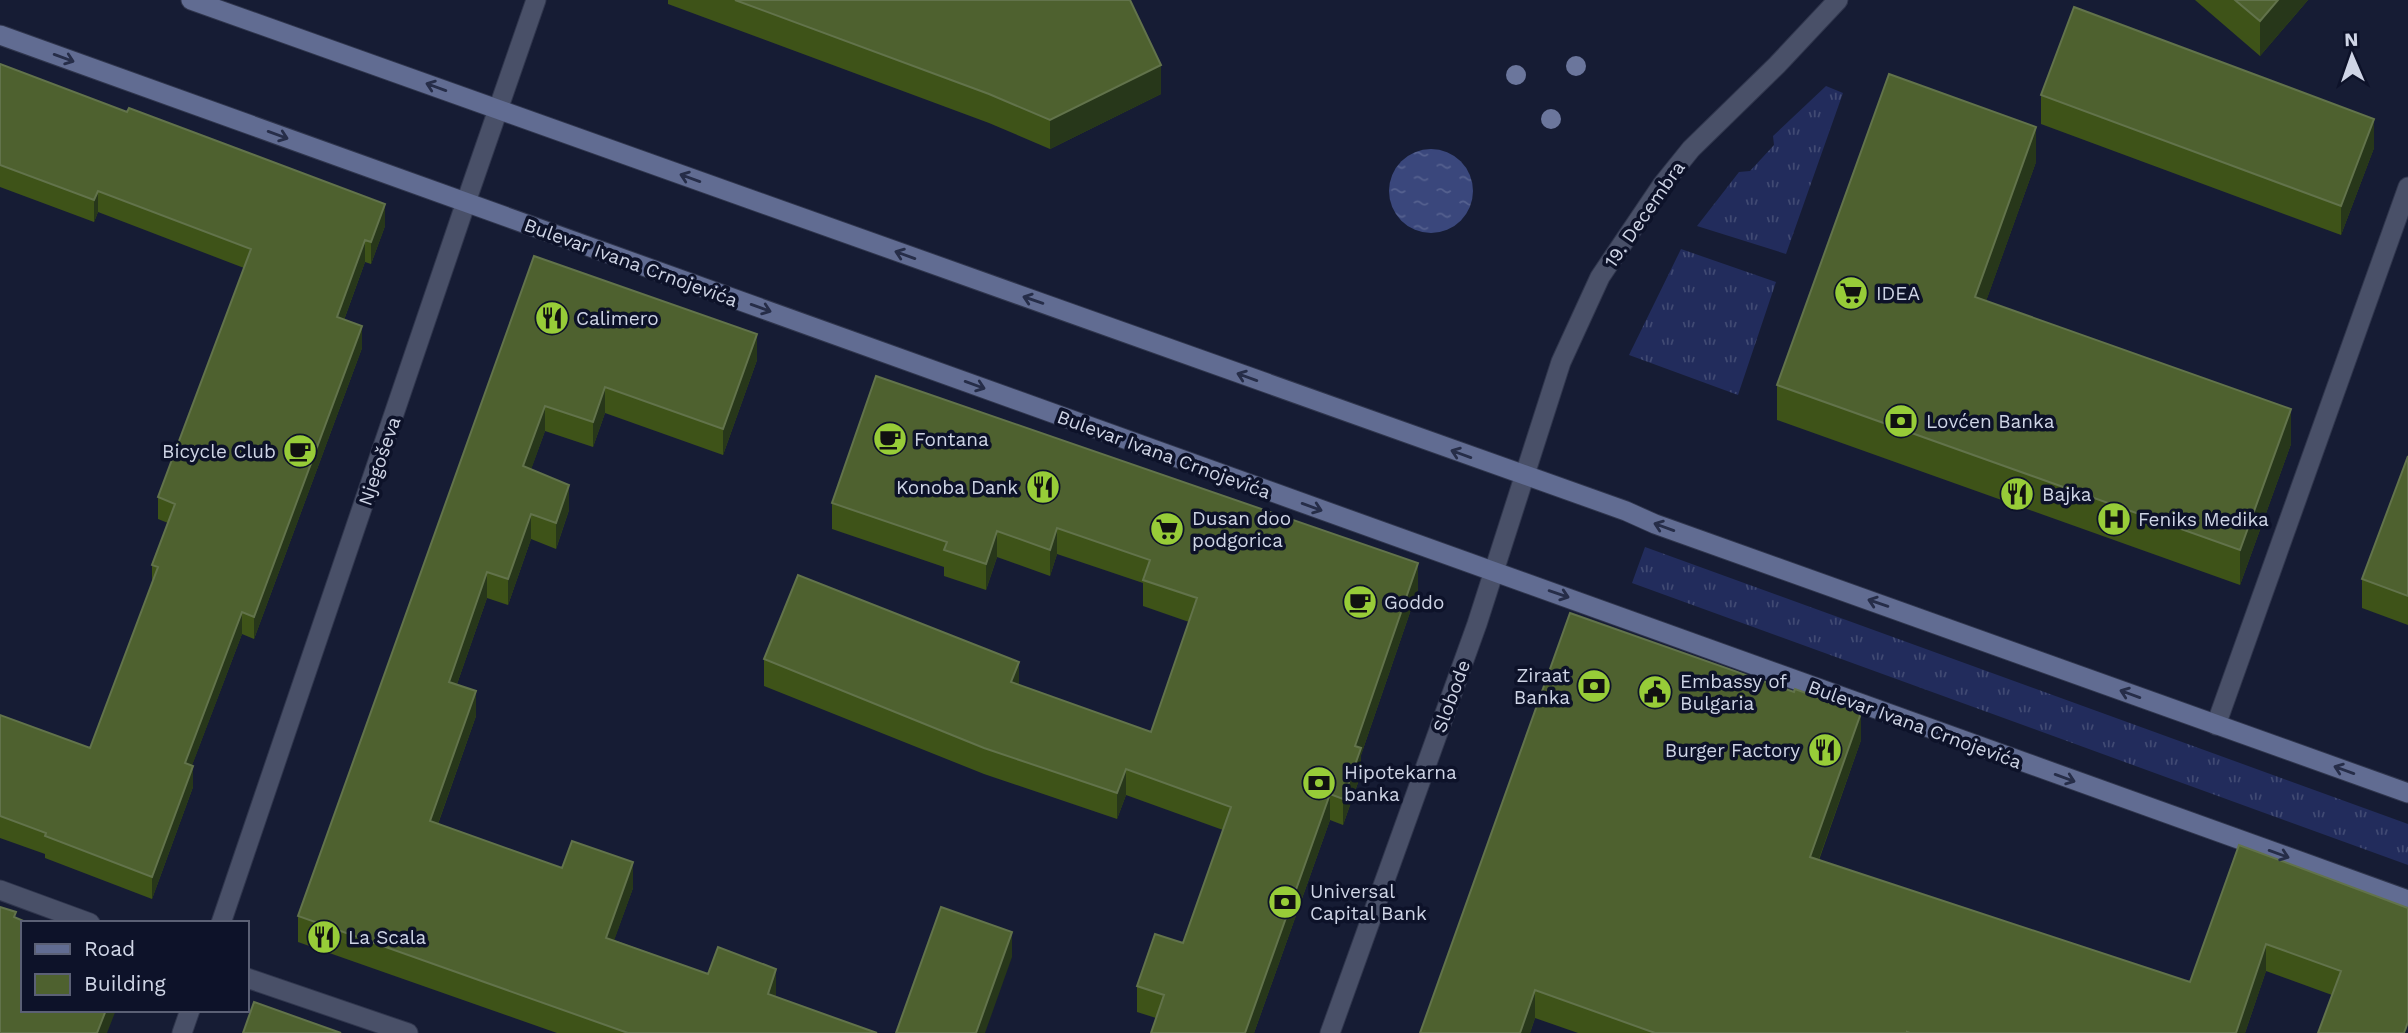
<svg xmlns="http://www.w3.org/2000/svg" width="2408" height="1033" font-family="'Work Sans',sans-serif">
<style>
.grass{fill:url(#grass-tufts)}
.water{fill:url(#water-ripples)}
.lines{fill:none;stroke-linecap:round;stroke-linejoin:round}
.pedestrian-casing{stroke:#30364d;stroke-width:21}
.minor-casing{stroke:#30364d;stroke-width:21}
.secondary-casing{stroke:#30364d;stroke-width:21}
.pedestrian{stroke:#495068;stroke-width:19}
.minor{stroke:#495068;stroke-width:19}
.secondary{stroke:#616c92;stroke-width:19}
.tree{fill:#6b769c}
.wall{fill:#3e5318}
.shaded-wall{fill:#27371a}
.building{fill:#4e612f;stroke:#62734b;stroke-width:2}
.oneway{stroke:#262d48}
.labels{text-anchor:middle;stroke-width:7;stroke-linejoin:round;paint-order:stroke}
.street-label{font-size:19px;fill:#cfd5e6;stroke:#0d1229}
.poi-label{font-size:19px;fill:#cfd5e6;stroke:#0d1229;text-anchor:start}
</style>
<defs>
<pattern id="grass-tufts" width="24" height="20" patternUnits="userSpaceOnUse" patternTransform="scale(1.75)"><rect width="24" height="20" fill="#222c5c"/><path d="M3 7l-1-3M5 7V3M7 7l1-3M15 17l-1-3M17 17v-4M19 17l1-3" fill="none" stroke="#414a73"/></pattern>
<pattern id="water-ripples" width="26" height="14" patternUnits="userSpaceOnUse" patternTransform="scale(1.75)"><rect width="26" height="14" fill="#3a477c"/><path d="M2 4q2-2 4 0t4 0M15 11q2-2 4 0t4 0" fill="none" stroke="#55618f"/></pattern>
</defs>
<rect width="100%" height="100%" fill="#161c34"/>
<!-- grass -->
<path class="grass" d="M1826 86 1843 93 1786 254 1697 226 1739 172 1750 171 1774 145 1773 136Z
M1681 249 1776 282 1738 395 1629 355Z
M1645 547 2408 824V865L1632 583Z"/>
<!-- water -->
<path class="water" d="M1389 191a42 42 0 1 1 84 0a42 42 0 1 1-84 0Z"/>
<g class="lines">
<!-- pedestrian casing -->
<g class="pedestrian-casing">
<path id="pedestrian" d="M0 890 90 923
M221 923 466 202
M247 978 408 1033
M182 1033 190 1010"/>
</g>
<!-- minor casing -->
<g class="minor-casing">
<path id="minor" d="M466 202 536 0
M2216 725 2408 187
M1330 1033 1477 624 1561 362 1600 277 1662 185 1691 149 1777 65 1838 0"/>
</g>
<!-- secondary casing -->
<g class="secondary-casing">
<path id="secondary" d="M191 0 1626 511 1655 524 2408 793
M0 35 2408 900"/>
</g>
<!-- pedestrian -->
<use href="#pedestrian" class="pedestrian"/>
<!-- minor -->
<use href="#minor" class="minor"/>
<!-- secondary -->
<use href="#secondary" class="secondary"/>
</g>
<!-- trees -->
<g class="tree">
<circle cx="1576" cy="66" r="10"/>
<circle cx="1516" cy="75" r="10"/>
<circle cx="1551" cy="119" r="10"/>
</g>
<!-- wall -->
<path class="wall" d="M668 0H1130L1161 94 1050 149 989 123 668 4Z
M2195 0H2308L2260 56Z
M0 64 385 226 371 264 365 262 344 320 362 348 254 639 242 634 192 765 193 787 152 899 45 858V854L0 838V715L90 748 152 583V565L168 523 158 519V497L244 268 98 212 94 222 0 187Z
M2041 95 2374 148 2341 235 2041 124Z
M2036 162 1986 301 2291 444 2240 585 1777 420V385Z
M534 256 757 360 723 455 605 413 593 447 545 431 531 469 569 510 556 549 531 539 508 605 487 598 457 684 476 716 438 824 562 868 633 888 614 940 708 974 776 994 775 997 877 1033H557L298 942V916Z
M876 376 1418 589 1361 755V774L1343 825 1330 820 1254 1033H1151L1156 1018 1137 1012V986L1183 943 1223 830 1126 795 1117 819 984 774 764 686V659L1019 685 1151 732 1189 622 1143 606V583L1057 554 1050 576 997 557 986 590 944 576V567L832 529V503Z
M2408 456V625L2362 608V579Z
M1861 740 1819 860 2190 982 2239 845 2408 908 2332 995 2266 971 2245 1033H1578L1535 1018 1530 1033H1420Z"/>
<!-- shaded-wall -->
<path class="shaded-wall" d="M2278 0H2308L2260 56V21Z
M1161 65V94L1050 149V120Z
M2374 119V148L2341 235V206Z
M2036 127V162L1975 332V297Z
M98 191V212L94 222V200Z
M385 204V226L371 264V242Z
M365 240V262L337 339V317Z
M362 326V348L254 639V617Z
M757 334V360L723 455V429Z
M605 387V413L593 447V422Z
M545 406V431L523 492V466Z
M2291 409V444L2240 585V550Z
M569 485V510L556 549V523Z
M531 514V539L508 605V579Z
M1057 528V554L1050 576V550Z
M997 531V557L986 590V564Z
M1418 563V589L1361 755V774L1343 825V799L1355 746Z
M487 572V598L449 707V682Z
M242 612V634L185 784V763Z
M1019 662V688L1011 682Z
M476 691V716L430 846V821Z
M1861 713V740L1810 884V857Z
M193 766V787L152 899V877Z
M1126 769V795L1117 819V793Z
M1330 794V820L1254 1033H1245Z
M633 862V888L606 963V938Z
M1012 932V957L985 1033H976Z
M2266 944V971L2245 1033H2236Z
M776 969V994L768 1019V994Z
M1535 990V1018L1530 1033H1520Z
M106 1010H116L107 1033H97Z"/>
<!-- building -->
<path class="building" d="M735 0H1130L1161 65 1050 120 989 94Z
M2235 0H2278L2260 21Z
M2074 7 2374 119 2341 206 2041 95Z
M0 64 127 112 129 108 385 204 371 242 365 240 337 317 362 326 254 617 242 612 185 763 193 766 152 877 45 836 46 833 0 816V715L90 748 158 567 152 565 175 504 158 497 251 249 98 191 94 200 0 165Z
M1889 74 2036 127 1975 297 2291 409 2240 550 1777 385Z
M534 256 757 334 723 429 605 387 593 422 545 406 523 466 569 485 556 523 531 514 508 579 487 572 449 682 476 691 430 821 562 868 572 841 633 862 606 938 708 974 718 947 776 969 768 994 877 1033H628L298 916Z
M876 376 1418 563 1355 746 1361 748 1343 799 1330 794 1245 1033H1151L1164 995 1137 986 1155 934 1183 943 1231 807 1126 769 1117 793 984 748 764 659 798 575 1019 662 1011 682 1151 732 1197 598 1143 580 1150 560 1057 528 1050 550 997 531 986 564 944 550 947 542 832 503Z
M2408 456V596L2362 579Z
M1570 613 1794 692 1795 689 1861 713 1810 857 2190 982 2239 845 2408 908V1022L2404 1033H2318L2341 971 2266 944 2236 1033H1910L1907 1032V1033H1655L1535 990 1520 1033H1420Z
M0 907 16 912 14 917 28 923H23V1010H106L97 1033H0Z
M941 907 1012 932 976 1033H896Z
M254 1002 341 1033H243Z"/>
<!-- one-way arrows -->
<defs><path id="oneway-shaft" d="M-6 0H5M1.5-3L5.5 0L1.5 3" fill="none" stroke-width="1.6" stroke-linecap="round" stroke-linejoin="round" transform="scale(1.75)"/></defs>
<g class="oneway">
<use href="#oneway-shaft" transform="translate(64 58) rotate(20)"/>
<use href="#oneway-shaft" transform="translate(436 87) rotate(-160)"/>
<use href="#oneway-shaft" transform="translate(278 135) rotate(20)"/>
<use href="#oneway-shaft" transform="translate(690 178) rotate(-160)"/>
<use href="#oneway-shaft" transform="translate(905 255) rotate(-160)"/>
<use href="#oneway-shaft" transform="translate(1033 300) rotate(-161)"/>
<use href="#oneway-shaft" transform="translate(761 308) rotate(20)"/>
<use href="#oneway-shaft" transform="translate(1247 377) rotate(-160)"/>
<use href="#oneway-shaft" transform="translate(975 385) rotate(20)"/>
<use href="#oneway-shaft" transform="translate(1461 454) rotate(-160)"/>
<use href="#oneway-shaft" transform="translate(1312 507) rotate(20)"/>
<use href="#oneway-shaft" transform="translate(1664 527) rotate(-160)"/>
<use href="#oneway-shaft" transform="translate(1559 594) rotate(19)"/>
<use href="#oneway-shaft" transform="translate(1878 603) rotate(-161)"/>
<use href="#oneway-shaft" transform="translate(2130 694) rotate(-160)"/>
<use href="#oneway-shaft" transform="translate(2344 770) rotate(-160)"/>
<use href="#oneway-shaft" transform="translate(2065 778) rotate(20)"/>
<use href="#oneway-shaft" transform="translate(2279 854) rotate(20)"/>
</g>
<!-- icons -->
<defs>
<g id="supermarket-disc" transform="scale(1.75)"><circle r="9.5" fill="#97cc38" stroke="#0d1229"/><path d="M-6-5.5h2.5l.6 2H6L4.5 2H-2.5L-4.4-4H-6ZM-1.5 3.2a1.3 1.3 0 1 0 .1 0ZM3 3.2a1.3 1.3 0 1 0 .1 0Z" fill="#111"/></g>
<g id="restaurant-disc" transform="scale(1.75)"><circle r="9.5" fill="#97cc38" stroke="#0d1229"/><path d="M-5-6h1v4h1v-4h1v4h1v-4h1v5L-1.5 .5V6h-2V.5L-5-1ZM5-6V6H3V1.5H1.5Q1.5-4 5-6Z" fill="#111"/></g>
<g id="bank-disc" transform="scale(1.75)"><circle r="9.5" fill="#97cc38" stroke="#0d1229"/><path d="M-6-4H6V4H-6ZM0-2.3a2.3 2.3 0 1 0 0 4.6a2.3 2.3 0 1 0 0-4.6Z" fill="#111"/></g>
<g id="cafe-disc" transform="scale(1.75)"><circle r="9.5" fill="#97cc38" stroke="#0d1229"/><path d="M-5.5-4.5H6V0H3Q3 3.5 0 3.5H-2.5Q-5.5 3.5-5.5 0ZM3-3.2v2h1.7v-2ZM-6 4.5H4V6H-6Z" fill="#111"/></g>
<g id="hospital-disc" transform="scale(1.75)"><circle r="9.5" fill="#97cc38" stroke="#0d1229"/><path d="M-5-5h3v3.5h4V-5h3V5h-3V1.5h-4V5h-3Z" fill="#111"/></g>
<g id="civic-disc" transform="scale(1.75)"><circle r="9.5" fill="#97cc38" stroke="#0d1229"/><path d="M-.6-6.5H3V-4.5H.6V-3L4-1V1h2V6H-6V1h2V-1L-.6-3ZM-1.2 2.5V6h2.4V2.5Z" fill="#111"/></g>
</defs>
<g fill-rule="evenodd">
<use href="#supermarket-disc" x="1851" y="293"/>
<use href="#restaurant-disc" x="552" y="318"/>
<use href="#bank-disc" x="1901" y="421"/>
<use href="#cafe-disc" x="890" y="439"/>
<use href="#cafe-disc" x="300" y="451"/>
<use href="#restaurant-disc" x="1043" y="487"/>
<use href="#restaurant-disc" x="2017" y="494"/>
<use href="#hospital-disc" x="2114" y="519"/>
<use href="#supermarket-disc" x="1167" y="529"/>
<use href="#cafe-disc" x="1360" y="602"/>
<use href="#bank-disc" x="1594" y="686"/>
<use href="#civic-disc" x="1655" y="692"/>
<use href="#restaurant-disc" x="1825" y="750"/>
<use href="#bank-disc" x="1319" y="783"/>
<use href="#bank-disc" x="1285" y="902"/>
<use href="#restaurant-disc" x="324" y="937"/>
</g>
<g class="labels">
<!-- street labels -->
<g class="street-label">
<text transform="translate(1644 214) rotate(-55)" y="7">19. Decembra</text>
<text transform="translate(631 262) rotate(20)" y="7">Bulevar Ivana Crnojevića</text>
<text transform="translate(1164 454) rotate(20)" y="7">Bulevar Ivana Crnojevića</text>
<text transform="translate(379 461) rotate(-71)" y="7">Njegoševa</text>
<text transform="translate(1451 696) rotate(-70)" y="7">Slobode</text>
<text transform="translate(1915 724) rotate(20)" y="7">Bulevar Ivana Crnojevića</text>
</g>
<!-- poi labels -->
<g class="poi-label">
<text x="1876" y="300">IDEA</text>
<text x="576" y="325">Calimero</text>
<text x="1926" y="428">Lovćen Banka</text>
<text x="914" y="446">Fontana</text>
<text x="276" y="458" text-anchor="end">Bicycle Club</text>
<text x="1018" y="494" text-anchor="end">Konoba Dank</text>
<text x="2042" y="501">Bajka</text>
<text x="1192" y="525">Dusan doo<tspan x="1192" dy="22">podgorica</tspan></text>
<text x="2138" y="526">Feniks Medika</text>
<text x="1384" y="609">Goddo</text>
<text x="1570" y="682" text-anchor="end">Ziraat<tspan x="1570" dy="22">Banka</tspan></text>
<text x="1680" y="688">Embassy of<tspan x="1680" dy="22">Bulgaria</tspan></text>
<text x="1800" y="757" text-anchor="end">Burger Factory</text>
<text x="1344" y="779">Hipotekarna<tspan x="1344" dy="22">banka</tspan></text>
<text x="1310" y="898">Universal<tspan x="1310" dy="22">Capital Bank</tspan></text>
<text x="348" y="944">La Scala</text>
</g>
</g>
<!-- legend -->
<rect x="21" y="921" width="228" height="91" fill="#0d1229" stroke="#5b6075" stroke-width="2"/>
<rect x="35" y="944" width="35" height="10" fill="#616c92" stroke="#5b6075" stroke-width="2"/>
<text x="84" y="956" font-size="21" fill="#cfd5e6">Road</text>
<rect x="35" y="974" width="35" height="21" fill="#4e612f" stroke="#5b6075" stroke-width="2"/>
<text x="84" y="991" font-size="21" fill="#cfd5e6">Building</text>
<!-- north arrow -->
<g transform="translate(2352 56) rotate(358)" stroke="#0d1229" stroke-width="5" paint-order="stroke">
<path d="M0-5L12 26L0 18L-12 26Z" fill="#cfd5e6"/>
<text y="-10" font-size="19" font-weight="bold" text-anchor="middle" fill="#cfd5e6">N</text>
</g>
</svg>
